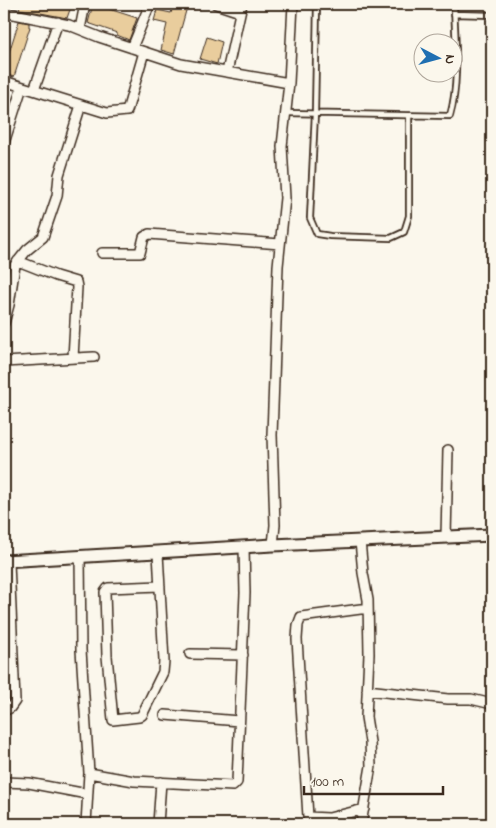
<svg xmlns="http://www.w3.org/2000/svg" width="496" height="828" font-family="'Indie Flower',sans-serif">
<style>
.building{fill:#e9cd9d;stroke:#3b2a1e}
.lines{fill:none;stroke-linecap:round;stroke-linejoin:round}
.lane-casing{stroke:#3b2a1e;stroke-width:8}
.street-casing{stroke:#3b2a1e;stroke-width:12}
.secondary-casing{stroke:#3b2a1e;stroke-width:15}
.lane{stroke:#fbf7ec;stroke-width:4.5}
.street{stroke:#fbf7ec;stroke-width:9}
.secondary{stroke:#fbf7ec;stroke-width:11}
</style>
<rect width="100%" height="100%" fill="#fbf7ec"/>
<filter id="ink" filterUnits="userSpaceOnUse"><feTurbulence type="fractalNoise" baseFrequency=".02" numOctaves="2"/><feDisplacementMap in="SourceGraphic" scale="10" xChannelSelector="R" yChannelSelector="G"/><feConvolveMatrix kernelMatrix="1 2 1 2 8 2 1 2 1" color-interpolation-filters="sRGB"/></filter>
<g filter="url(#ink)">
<!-- building -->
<path class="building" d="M20 4H72L67 18 19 9Z
M93 4H111L109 9 137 18 129 40 117 35V33L88 23Z
M174 4 187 7 174 54 161 50 167 24 154 21 157 10 171 13Z
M19 21 29 23V27H30L14 77 4 74V68Z
M207 37 222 42 217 64 200 59Z"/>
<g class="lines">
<!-- lane casing -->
<g class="lane-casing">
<path id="lane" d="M317 4 315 113 310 218 317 234 330 236 391 238 404 232 409 216V116
M454 14 492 15
M286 113 450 116C460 80 455 40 454 4"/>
</g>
<!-- street casing -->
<g class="street-casing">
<path id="street" d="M216 4 240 12
M4 12 69 25 99 37 181 64 289 83 282 146 285 198 278 266 272 435 275 525 273 545
M80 29 85 4
M132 48 150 4
M227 72 242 4
M4 81 107 113 127 111 144 52
M289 83 293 4
M34 90 58 22
M4 143 22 87
M102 253H140L144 237 149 234 280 244
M18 261 56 276 76 282 77 287 73 358
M4 323 9 305 15 265 27 250 43 237 57 196 59 175 81 105
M4 362 94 357
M446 537 448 450
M360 541 363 573 368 600 369 654 366 717 370 742 371 766 361 824
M158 553 164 661 163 672 142 715 139 717 113 720 107 656 105 592 108 588 160 586
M80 557 81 650 89 773 86 824
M190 654 243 655
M367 690 448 699H471L492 704
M4 711 10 708 15 701 9 562
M165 715 239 721
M89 773 134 781 233 786 237 782 245 593 244 547
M4 782 29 783 87 794
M364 809 329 818 308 817 297 639 298 625 301 617 368 608
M158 824 161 782"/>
</g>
<!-- secondary casing -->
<g class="secondary-casing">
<path id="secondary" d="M4 561 273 545 492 535"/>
</g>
<!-- lane -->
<use href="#lane" class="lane"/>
<!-- street -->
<use href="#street" class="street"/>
<!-- secondary -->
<use href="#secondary" class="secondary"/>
</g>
</g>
<!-- margin -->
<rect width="496" height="828" fill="none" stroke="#fbf7ec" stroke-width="20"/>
<rect x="10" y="10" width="476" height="808" fill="none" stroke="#3b2a1e" stroke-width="2" filter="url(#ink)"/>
<!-- north arrow -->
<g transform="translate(438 58) rotate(96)"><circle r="24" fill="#fbf7ec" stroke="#aea59a"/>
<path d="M0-4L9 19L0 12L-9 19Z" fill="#1f6fb2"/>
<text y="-8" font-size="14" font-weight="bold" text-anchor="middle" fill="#3b2a1e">N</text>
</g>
<!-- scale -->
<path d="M304 786v8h139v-8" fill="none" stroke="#3b2a1e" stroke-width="2.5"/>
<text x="311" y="786" font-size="15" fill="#3b2a1e" stroke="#fbf7ec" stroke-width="4" paint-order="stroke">100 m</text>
</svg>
